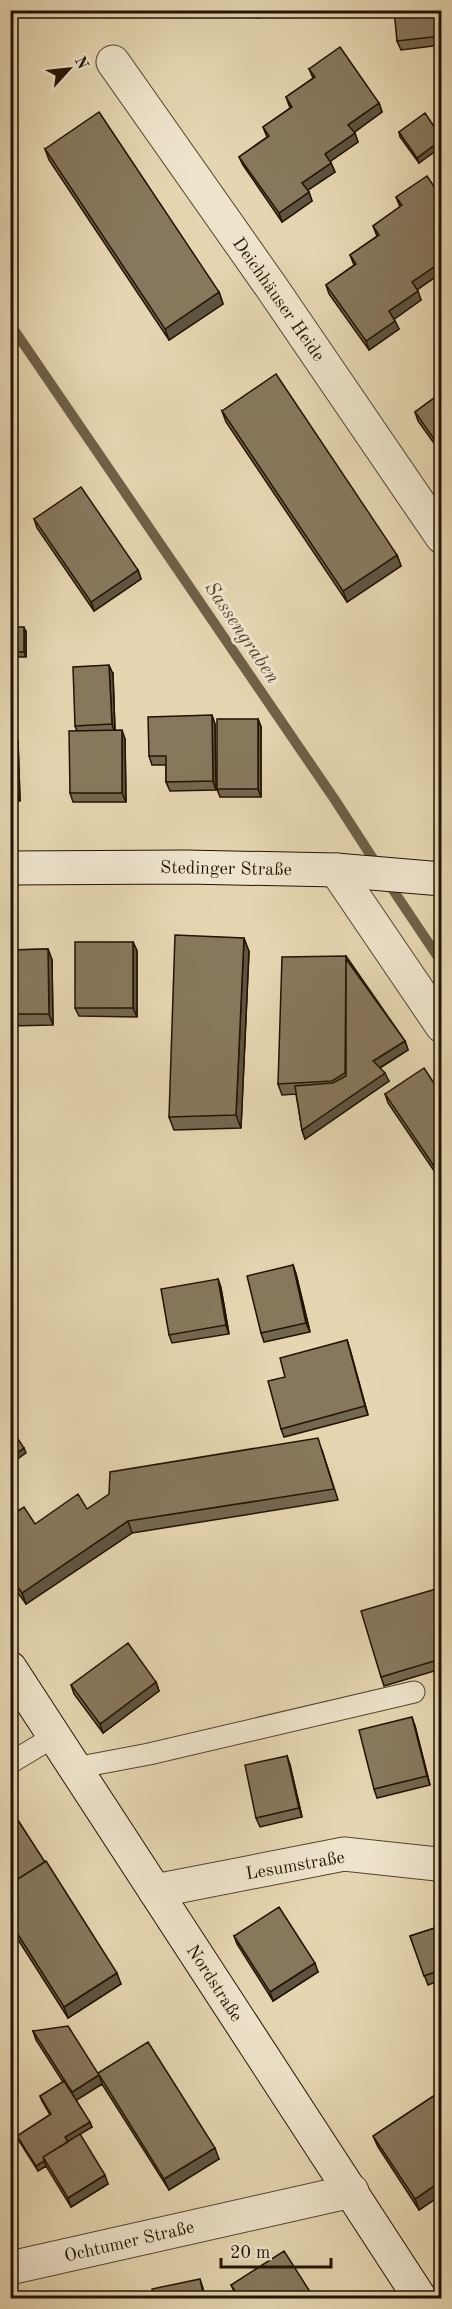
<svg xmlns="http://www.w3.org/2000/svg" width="452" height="2309" font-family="'Old Standard TT',serif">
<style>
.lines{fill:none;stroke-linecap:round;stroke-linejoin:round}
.stream{stroke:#6f6047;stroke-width:10}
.lane-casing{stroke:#53442d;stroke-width:23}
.street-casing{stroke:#53442d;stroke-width:35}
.secondary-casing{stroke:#221301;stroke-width:35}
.lane{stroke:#eee4cc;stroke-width:21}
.street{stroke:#eee4cc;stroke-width:33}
.secondary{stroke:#eee4cc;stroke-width:33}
.wall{fill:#746750;stroke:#221301;stroke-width:1.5}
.shaded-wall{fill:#5e5441;stroke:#221301;stroke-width:1.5}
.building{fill:#87785d;stroke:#221301;stroke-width:1.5}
.labels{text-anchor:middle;stroke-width:6;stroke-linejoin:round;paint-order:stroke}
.street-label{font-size:18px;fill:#221301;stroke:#eee4cc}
.water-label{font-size:20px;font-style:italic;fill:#56472f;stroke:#eee4cc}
</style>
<rect width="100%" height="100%" fill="#e5d6b1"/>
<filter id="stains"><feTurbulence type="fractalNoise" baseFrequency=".00333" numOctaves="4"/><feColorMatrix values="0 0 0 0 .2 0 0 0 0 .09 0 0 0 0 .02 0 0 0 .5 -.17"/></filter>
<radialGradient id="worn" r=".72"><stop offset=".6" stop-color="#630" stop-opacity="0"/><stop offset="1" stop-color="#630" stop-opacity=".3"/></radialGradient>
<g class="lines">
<!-- stream -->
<path class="stream" d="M10 324 335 800 379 868
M387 881 442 963"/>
<!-- lane casing -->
<g class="lane-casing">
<path id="lane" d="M10 1763 55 1736
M75 1768 149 1754 414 1692"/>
</g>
<!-- street casing -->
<g class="street-casing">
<path id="street" d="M113 62 272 288 442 537
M336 870 442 1026
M155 1891 344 1854 437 1864
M10 2268 352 2191"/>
</g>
<!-- secondary casing -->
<g class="secondary-casing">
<path id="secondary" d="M10 868 186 867 336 870 442 879
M10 1668 420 2298"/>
</g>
<!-- lane -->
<use href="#lane" class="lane"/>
<!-- street -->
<use href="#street" class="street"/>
<!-- secondary -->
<use href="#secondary" class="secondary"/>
</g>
<!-- wall -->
<path class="wall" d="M254 10H317V11L257 18Z
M441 10V45L401 50 397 41Z
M309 69 379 103 382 112 354 132 358 142 330 161 335 172 308 190 312 201 282 222 243 165 239 157 267 137 263 127 290 108 286 97 313 78Z
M399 132 441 137 419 163 400 137Z
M45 149 219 292 223 304 169 340 49 160Z
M396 197 441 261V273L417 290 421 300 394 319 399 329 369 350 329 294 326 285 354 265 350 255 377 236 373 226 400 207Z
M441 393V453L418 421 415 412Z
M222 411 397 555 401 566 347 602 226 422Z
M34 519 138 570 141 579 94 611 37 528Z
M26 632V657H12L11 652Z
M10 657 13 663 15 732 18 741 20 801H10Z
M113 674 115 730 125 739 126 802H73L70 793 77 731 75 726Z
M258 719 261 727V797H220L217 789Z
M215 724 216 790 170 791 166 782V765H152L149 756Z
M133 942 137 951V1017L79 1016 75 1008Z
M48 949 52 960 53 1025 10 1026V950Z
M249 951 241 1128 174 1130 169 1117Z
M346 956 405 1041 408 1050 380 1068 389 1081 305 1139 302 1130 296 1094 282 1095 278 1084Z
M385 1094H441V1181L388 1103Z
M293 1265 296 1274 310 1332 264 1342 261 1333Z
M218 1279 221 1288 229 1334 172 1343 169 1335Z
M347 1340 368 1415 284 1437 281 1429 285 1377Z
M322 1450 338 1500 132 1533 26 1604 10 1582V1516L35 1524 87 1509Z
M441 1606V1669L384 1686 381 1677Z
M156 1682 159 1691 103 1733 74 1694 71 1685Z
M415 1726 430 1785 377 1798 374 1789Z
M287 1756 290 1765 302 1817 260 1827 256 1818Z
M10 1808 121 1984 68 2018 10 1927Z
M441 1926V1980L428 1985 410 1936Z
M234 1936 318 1972 273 2001 237 1944Z
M33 2031 99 2075 219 2159 169 2190 102 2084 76 2100 92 2127 68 2141 108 2184 71 2207 46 2166 38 2171 19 2141 17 2136 50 2115 42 2101 40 2096 63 2082 36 2040Z
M373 2136 441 2195 419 2210 378 2147Z
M231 2285 314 2298H237Z"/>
<!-- shaded-wall -->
<path class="shaded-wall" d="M379 103 382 112 352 134 348 125Z
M355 133 358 142 328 163 325 154Z
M441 140V147L419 163 417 158Z
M331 163 335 172 305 192 302 183Z
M309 192 312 201 282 222 279 213Z
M441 249V260L439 262 436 253Z
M441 262V273L415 291 412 282Z
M418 291 421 300 393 320 389 311Z
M219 292 223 304 169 340 165 329Z
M395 321 399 329 369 350 366 341Z
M397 555 401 566 347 602 343 591Z
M138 570 141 579 94 611 91 602Z
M24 627 26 632V657L24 652Z
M10 657 13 663 15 741 12 732Z
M109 665 113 674 115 733 112 724Z
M212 715 215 724 216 790 213 781Z
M258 719 261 727V797L258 789Z
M122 730 125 739 126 802 122 793Z
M15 732 18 741 20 801 17 792Z
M244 938 249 951 241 1128 236 1115Z
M133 942 137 951V1017L133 1008Z
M48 949 52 960 53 1025 49 1014Z
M405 1041 408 1050 376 1070 373 1061Z
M385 1073 389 1081 305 1139 302 1130Z
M441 1170V1181L438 1172Z
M293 1265 296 1274 310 1332 306 1323Z
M218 1279 221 1288 229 1334 226 1325Z
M347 1340 350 1349 368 1415 365 1406Z
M24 1448 26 1453 10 1464V1458Z
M128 1521 132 1533 26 1604 22 1593Z
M156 1682 159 1691 103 1733 100 1724Z
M412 1717 415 1726 430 1785 427 1776Z
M287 1756 290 1765 302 1817 299 1808Z
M315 1963 318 1972 273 2001 270 1992Z
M117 1973 121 1984 68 2018 64 2007Z
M99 2075 102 2084 75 2101 72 2092Z
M90 2122 92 2127 67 2142 65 2137Z
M215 2148 219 2159 169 2190 164 2179Z
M44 2161 46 2166 38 2171 36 2166Z
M105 2175 108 2184 71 2207 68 2198Z
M441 2181V2195L419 2210 415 2199Z
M12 2191 15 2200 10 2203V2192Z
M200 2279 203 2288 205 2298H204Z"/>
<!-- building -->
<path class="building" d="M394 10H441V36L397 41Z
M340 47 379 103 348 125 355 133 325 154 331 163 302 183 309 192 279 213 239 157 269 136 263 127 292 107 286 97 315 77 309 69Z
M99 112 219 292 165 329 45 149Z
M425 113 441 137V140L417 158 399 132Z
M427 176 441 197V249L436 253 441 262 412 282 418 291 389 311 395 321 366 341 326 285 356 264 350 255 379 235 373 226 402 205 396 197Z
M276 374 397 555 343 591 222 411Z
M441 393V449L415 412Z
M81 487 138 570 91 602 34 519Z
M10 627H24V652H11Z
M109 665 112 724 75 726 73 667Z
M10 691 12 732H15L17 792H10Z
M212 715 213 781 166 782V756H149L148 717Z
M217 719H258V789H217Z
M122 730V793H70L69 731Z
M175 935 244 938 236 1115 169 1117Z
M75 942H133V1008H75Z
M48 949 49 1014H10V950Z
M346 956 345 1073 332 1081 278 1084 282 957Z
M346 959 405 1041 373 1061 385 1073 302 1130 295 1086 333 1083 346 1076Z
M424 1068 441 1094V1170L438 1172 385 1094Z
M293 1265 306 1323 261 1333 247 1276Z
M218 1279 226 1325 169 1335 161 1289Z
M347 1340 365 1406 281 1429 268 1381 285 1377 280 1358Z
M10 1427 24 1448 10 1458Z
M318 1438 334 1489 128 1521 22 1593 10 1576V1516L24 1507 35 1524 78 1494 87 1509 109 1494 110 1472Z
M436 1589 441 1608V1659L381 1677 361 1611Z
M128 1643 156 1682 100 1724 71 1685Z
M412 1717 427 1776 374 1789 359 1730Z
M287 1756 299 1808 256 1818 245 1765Z
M10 1808 45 1862 10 1884Z
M46 1861 117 1973 64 2007 10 1922V1884Z
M279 1907 315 1963 270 1992 234 1936Z
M441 1926V1970L424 1976 410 1936Z
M68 2026 99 2075 72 2092 33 2031Z
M148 2042 215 2148 164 2179 98 2073Z
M64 2081 90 2122 65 2137 68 2142 43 2157 44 2161 36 2166 17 2136 51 2114 40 2096Z
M441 2091V2181L415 2199 373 2136Z
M80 2134 105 2175 68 2198 43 2157Z
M284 2251 314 2298H240L231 2285Z
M200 2279 204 2298H154L152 2289Z
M129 2296V2298H117Z"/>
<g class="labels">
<!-- street labels -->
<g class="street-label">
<text transform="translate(279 299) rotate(55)" y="6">Deichhäuser Heide</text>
<text transform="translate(226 868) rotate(1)" y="6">Stedinger Straße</text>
<text transform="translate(295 1865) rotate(-10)" y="6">Lesumstraße</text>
<text transform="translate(215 1983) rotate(57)" y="6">Nordstraße</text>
<text transform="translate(129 2241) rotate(-13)" y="6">Ochtumer Straße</text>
</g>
<!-- water labels -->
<g class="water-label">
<text transform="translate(243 632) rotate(56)" y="7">Sassengraben</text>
</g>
</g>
<!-- margin -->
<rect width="452" height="2309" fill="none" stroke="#e5d6b1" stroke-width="36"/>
<rect x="12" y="12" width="428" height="2285" fill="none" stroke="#221301" stroke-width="3"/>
<rect x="18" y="18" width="416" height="2273" fill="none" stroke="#221301" stroke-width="1.5"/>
<!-- north arrow -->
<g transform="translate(69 69) rotate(63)" stroke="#eee4cc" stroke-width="4.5" paint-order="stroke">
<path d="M0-4.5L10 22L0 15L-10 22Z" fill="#221301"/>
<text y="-9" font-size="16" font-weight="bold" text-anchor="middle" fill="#221301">N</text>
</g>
<!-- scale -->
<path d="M221 2258v9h110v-9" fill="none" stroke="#221301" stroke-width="3"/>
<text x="230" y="2258" font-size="18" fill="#221301" stroke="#eee4cc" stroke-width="4.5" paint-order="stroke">20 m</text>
<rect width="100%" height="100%" filter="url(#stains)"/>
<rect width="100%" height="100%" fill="url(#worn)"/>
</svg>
